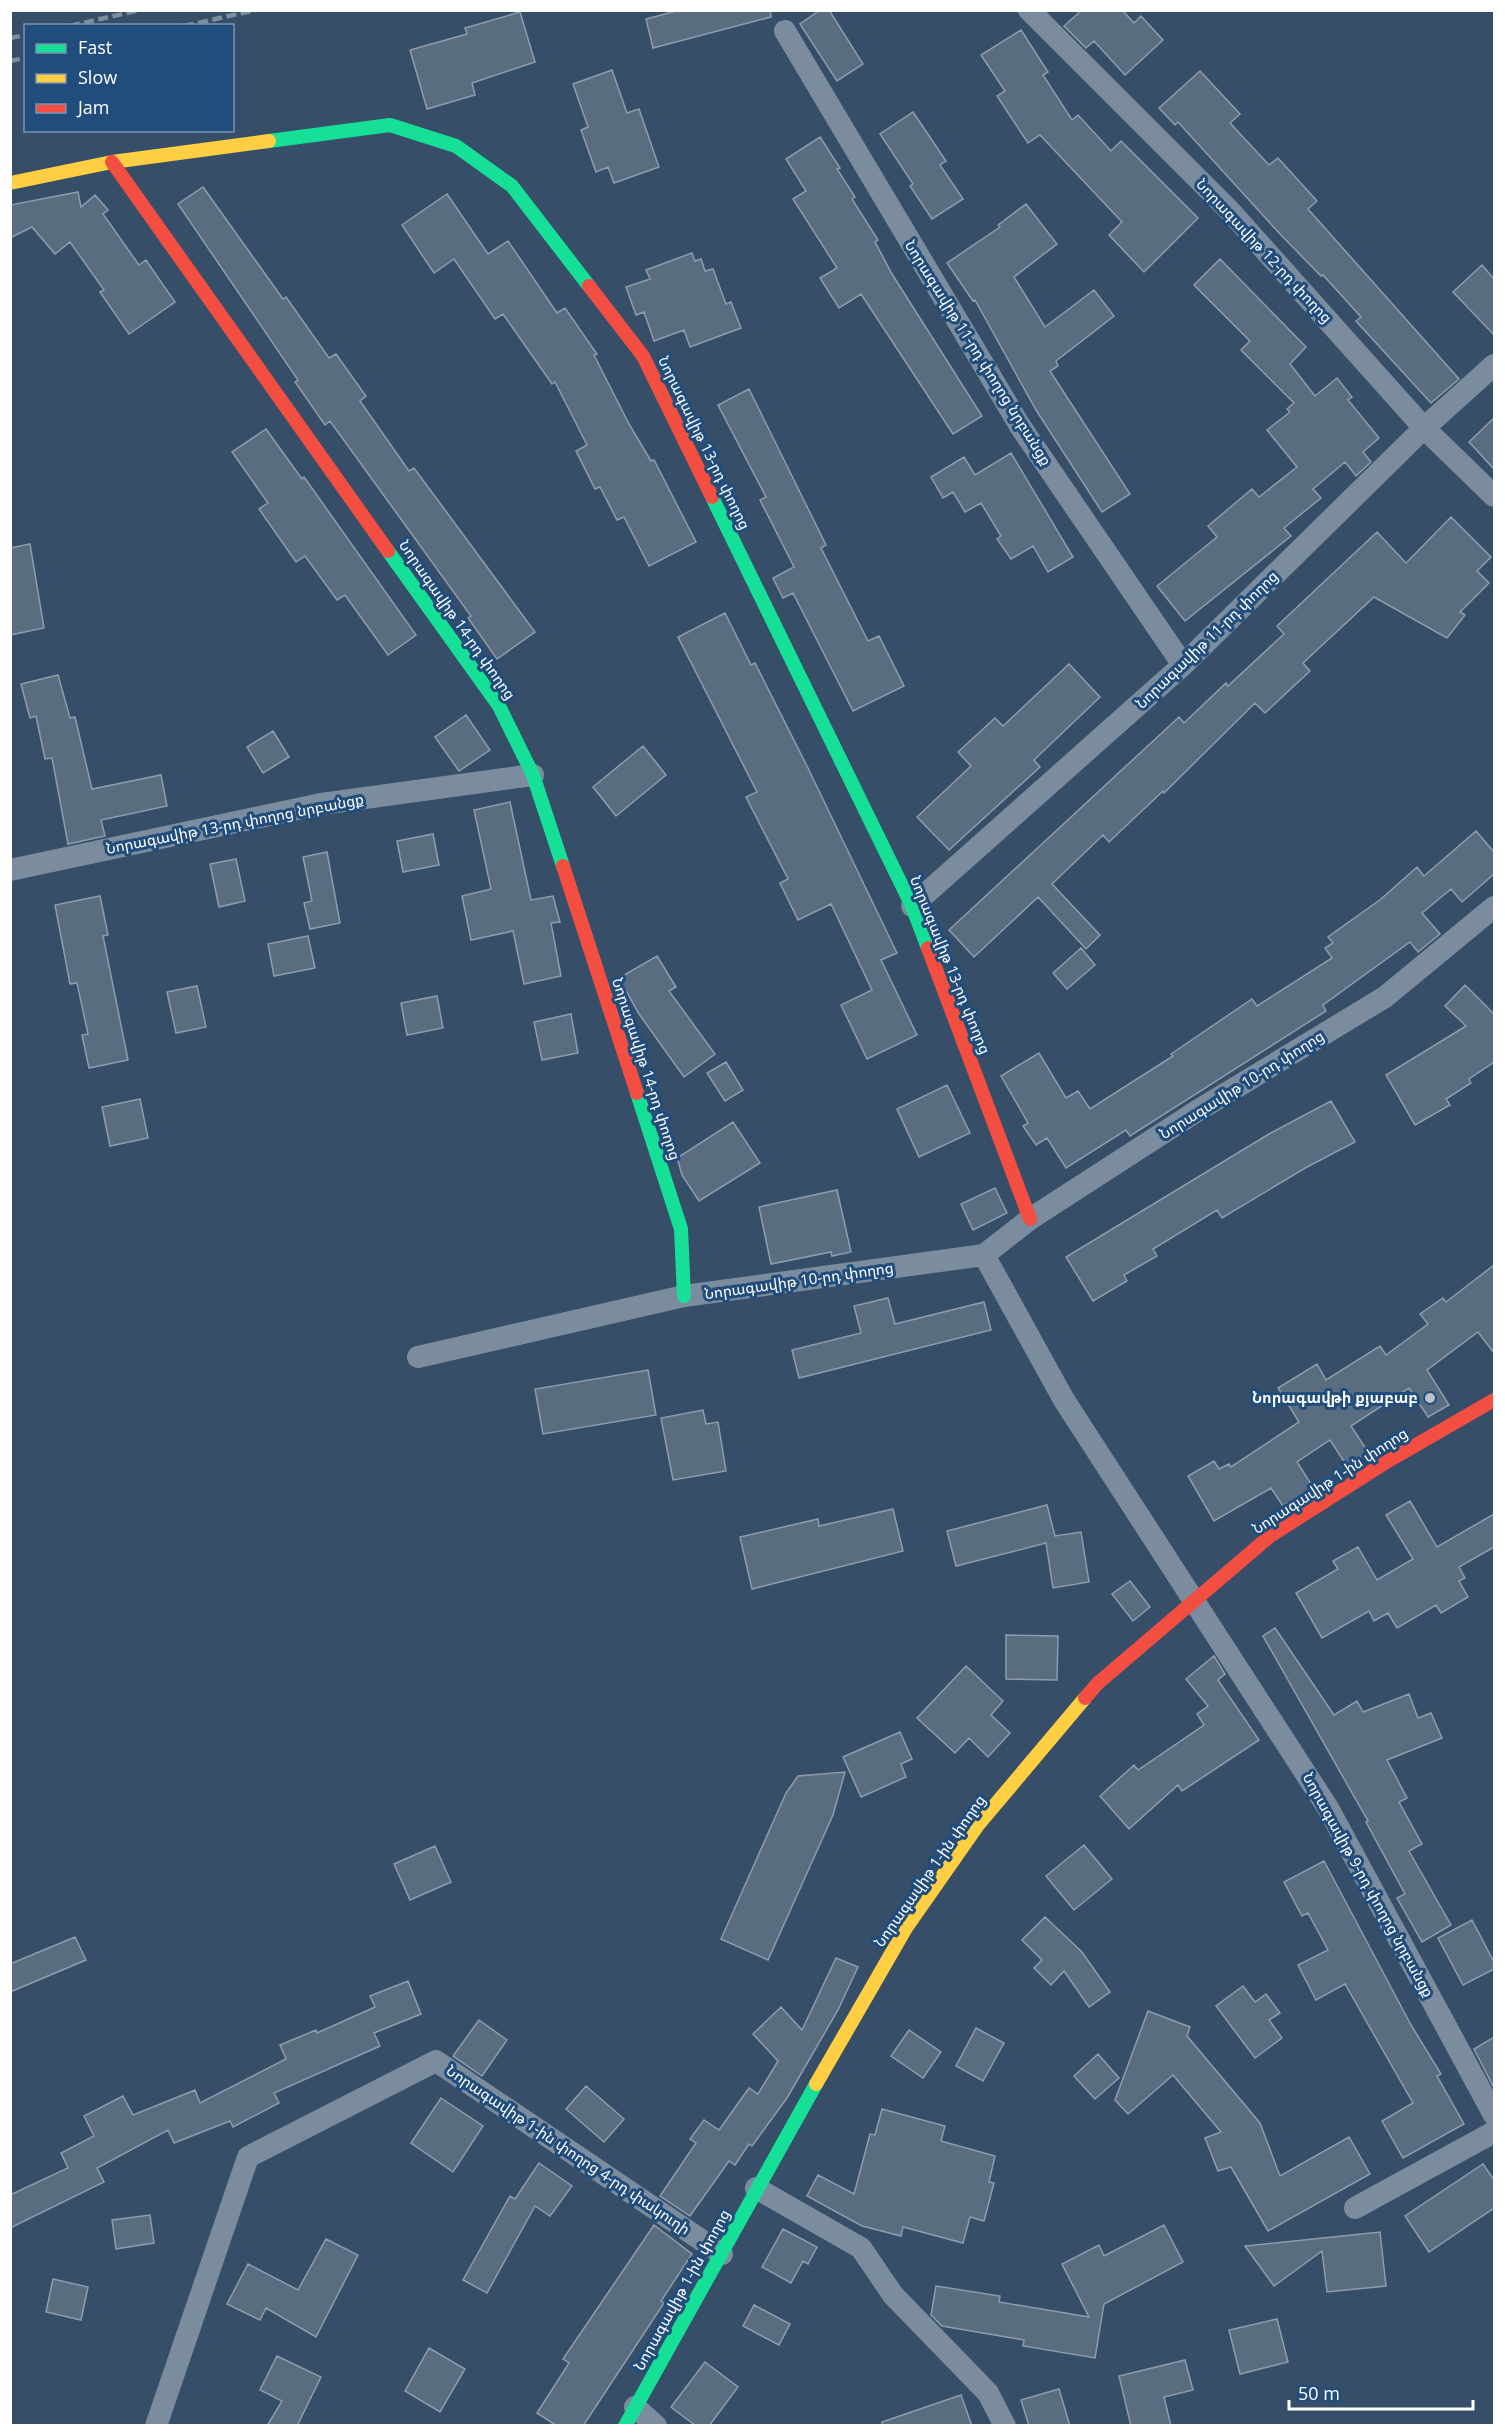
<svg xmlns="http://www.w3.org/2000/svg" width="1505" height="2436" font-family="'Open Sans','Noto Sans Armenian',sans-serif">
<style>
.building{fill:#5a6d80;stroke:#8e9dad;stroke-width:1.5}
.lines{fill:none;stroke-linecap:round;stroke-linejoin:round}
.street{stroke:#7a8c9e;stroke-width:22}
.fast{stroke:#16e098;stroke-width:14}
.slow{stroke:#ffcf43;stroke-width:14}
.jam{stroke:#f24e42;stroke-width:14}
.rail{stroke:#7d8e9e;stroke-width:4.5;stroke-dasharray:10 4.5;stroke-linecap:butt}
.poi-dot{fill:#b9c1ca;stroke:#214d7c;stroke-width:2}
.labels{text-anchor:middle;stroke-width:6;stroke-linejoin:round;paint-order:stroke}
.street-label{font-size:15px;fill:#fff;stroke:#214d7c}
.poi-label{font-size:15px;font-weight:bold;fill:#fff;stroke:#214d7c;text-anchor:end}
</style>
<rect width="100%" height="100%" fill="#364e67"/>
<!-- building -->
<path class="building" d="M680 10H770L771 17 653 48 646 19Z
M820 10H829L863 64 837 81 800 24Z
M1082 10H1122L1134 23 1141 16 1163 40 1125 75 1094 41 1086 48 1064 26Z
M520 12 535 62 472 83 475 95 427 109 410 50 467 34 465 28Z
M1021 30 1048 72 1043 75 1072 120 1078 115 1111 151 1121 141 1198 218 1144 272 1109 235 1122 222 1040 135 1028 143 997 96 1005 91 981 55Z
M612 70 627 113 639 109 659 167 614 183 608 167 596 172 581 130 588 127 573 84Z
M1200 71 1240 114 1230 123 1269 165 1278 158 1317 201 1308 209 1459 379 1431 403 1356 321 1361 317 1323 275 1321 276 1280 234 1178 122 1175 125 1159 108Z
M913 112 946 161 940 165 963 199 932 219 910 186 913 184 880 134Z
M820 137 840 168 837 169 855 197 852 199 878 240 875 242 892 274 982 416 953 434 861 294 839 308 820 278 837 268 793 199 806 191 786 159Z
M203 187 283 299 286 297 329 358 336 354 366 396 360 401 409 471 414 468 535 632 497 659 468 618 471 616 330 421 325 425 295 382 298 380 178 204Z
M78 192 81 207 95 195 108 210 103 214 139 265 146 260 175 302 129 334 100 292 104 290 70 242 55 254 32 227 10 238V205Z
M447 194 488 254 508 241 557 313 565 308 597 354 594 355 629 424 651 461 654 460 696 542 649 566 624 517 617 520 600 487 595 489 576 451 587 445 555 382 552 384 503 314 495 319 454 259 434 273 402 225Z
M1026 204 1057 244 1014 277 1045 327 1094 290 1114 316 1056 361 1058 366 1050 371 1130 494 1102 512 1036 410 975 300 973 301 947 263 1000 227 998 225Z
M692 253 695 261 701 259 705 271 713 269 726 304 731 302 741 328 690 347 684 330 654 341 644 312 636 315 626 287 650 279 646 270Z
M1220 259 1306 347 1290 364 1315 396 1337 378 1352 397 1348 400 1379 438 1363 452 1371 462 1356 476 1345 462 1313 489 1321 498 1284 528 1291 536 1185 621 1157 586 1217 537 1208 526 1252 489 1259 497 1297 467 1267 430 1290 412 1287 409 1294 403 1241 350 1250 341 1194 285Z
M1482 265 1494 279V335L1453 292Z
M749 389 826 545 821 548 868 641 879 636 904 686 853 711 793 593 783 598 773 578 794 567 760 500 766 497 718 405Z
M1494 418V469L1469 442Z
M266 429 302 479 304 477 416 635 388 655 345 595 337 600 305 556 296 562 259 509 268 503 232 452Z
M1011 453 1073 557 1048 572 1033 546 1011 559 997 539 1001 536 981 503 965 512 953 492 943 498 931 477 964 457 975 475Z
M1451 517 1491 557 1477 571 1489 583 1460 612 1465 615 1447 638 1374 597 1303 663 1310 671 1265 713 1255 703 1164 793 1163 791 1109 842 1103 835 1052 884 1100 935 1086 949 1038 897 974 957 949 930 1179 717 1184 723 1226 683 1228 686 1284 634 1277 626 1377 532 1406 563Z
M30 544 44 628 10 635V548Z
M725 613 751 665 755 663 807 766 897 953 881 960 917 1035 867 1059 841 1005 872 990 831 904 798 920 780 883 788 879 746 797 757 792 678 637Z
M1069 664 1100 697 1034 760 1040 767 949 850 917 817 971 766 958 752 995 718 1003 726Z
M58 675 70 718 75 717 92 789 161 775 167 806 101 820 105 836 68 844 52 758 45 759 36 716 30 718 21 684Z
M466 715 490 750 459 771 435 737Z
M273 731 289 757 263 773 247 747Z
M643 746 666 775 616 816 593 787Z
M510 802 531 900 553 896 560 922 551 923 561 976 524 984 513 931 471 940 462 896 491 889 474 810Z
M1476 831 1494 852V874L1462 902 1451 889 1422 913 1440 934 1418 952 1410 942 1323 1005 1326 1011 1130 1136 1126 1130 1066 1168 1047 1138 1036 1145 1023 1126 1028 1123 1001 1076 1039 1053 1066 1098 1078 1091 1090 1109 1173 1056 1171 1054 1252 999 1257 1006 1332 958 1325 948 1333 943 1328 937 1381 899 1417 867 1424 876Z
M433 834 439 865 403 872 397 841Z
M327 852 340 923 310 929 304 903 312 901 303 857Z
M236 859 245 901 219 907 210 864Z
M100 896 108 935 103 936 128 1060 89 1068 82 1035 88 1034 77 983 70 984 55 905Z
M308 936 315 968 274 976 268 944Z
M1081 948 1095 965 1067 989 1053 973Z
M657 956 676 987 669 991 715 1054 684 1077 639 1014 619 978Z
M1465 985 1494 1014V1062L1469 1079 1471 1083 1446 1099 1450 1105 1415 1125 1386 1075 1466 1026 1445 1006Z
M197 986 206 1027 176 1033 167 992Z
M437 996 443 1028 407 1035 401 1003Z
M571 1014 578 1053 542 1060 534 1022Z
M726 1062 743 1090 725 1101 707 1073Z
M947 1085 970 1133 919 1157 897 1109Z
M140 1099 148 1138 110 1146 102 1107Z
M1331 1101 1355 1142 1307 1167 1222 1218 1217 1210 1153 1249 1157 1256 1124 1275 1127 1281 1093 1301 1066 1257 1269 1134Z
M733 1122 760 1163 699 1201 682 1175 677 1158Z
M995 1188 1007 1213 973 1230 961 1204Z
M837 1190 851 1252 832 1256 831 1252 771 1264 759 1207Z
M1494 1265V1353L1478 1332 1427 1370 1449 1405 1428 1417 1409 1388 1351 1426 1368 1452 1347 1466 1330 1440 1297 1462 1313 1487 1283 1506 1271 1488 1214 1521 1188 1476 1214 1461 1219 1469 1229 1464 1231 1467 1299 1422 1278 1388 1317 1364 1326 1380 1380 1346 1386 1355 1428 1324 1420 1314 1443 1298 1446 1302Z
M888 1298 895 1324 984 1302 991 1330 799 1378 792 1350 861 1333 854 1306Z
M648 1370 656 1415 543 1434 535 1389Z
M703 1410 706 1424 718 1422 726 1471 673 1480 661 1418Z
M1410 1501 1437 1547 1494 1514V1547L1459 1567 1465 1578 1459 1581 1468 1597 1441 1613 1436 1605 1397 1628 1388 1613 1374 1621 1369 1611 1322 1638 1296 1593 1338 1569 1333 1561 1358 1547 1377 1580 1413 1559 1386 1515Z
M1047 1505 1055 1536 1081 1532 1089 1582 1053 1588 1046 1543 956 1566 947 1531Z
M893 1509 903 1551 752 1589 740 1537 818 1519 819 1526Z
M1130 1581 1150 1607 1133 1621 1112 1594Z
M1275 1628 1334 1715 1357 1701 1363 1712 1409 1694 1418 1718 1431 1713 1442 1738 1387 1760 1407 1798 1399 1802 1422 1844 1409 1851 1451 1925 1422 1942 1397 1898 1405 1894 1366 1822 1368 1821 1263 1636Z
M1006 1635 1058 1636 1057 1680 1006 1679Z
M1214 1656 1225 1674 1218 1680 1259 1740 1182 1791 1178 1785 1129 1829 1100 1796 1134 1765 1138 1770 1204 1725 1197 1714 1208 1706 1186 1679Z
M966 1666 1003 1701 991 1715 1010 1733 988 1757 969 1738 955 1753 917 1718Z
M900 1732 912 1759 901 1764 906 1777 861 1797 843 1757Z
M845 1772 833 1815 768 1960 721 1939 786 1793 798 1776Z
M1084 1845 1112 1879 1074 1910 1046 1876Z
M435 1846 451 1882 410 1900 394 1864Z
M1324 1861 1411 2025 1441 2074 1437 2076 1464 2124 1403 2158 1382 2121 1413 2103 1345 1984 1316 2000 1298 1965 1328 1950 1308 1913 1302 1916 1284 1882Z
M1045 1917 1082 1952 1110 1992 1089 2007 1064 1971 1051 1985 1034 1968 1042 1960 1022 1940Z
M1472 1920 1494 1962V1969L1463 1985 1438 1938Z
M75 1937 86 1960 10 1992V1964Z
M836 1958 858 1967 838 2010 787 2098 752 2146 749 2144 735 2165 729 2161 690 2216 660 2196 696 2143 690 2139 704 2120 719 2130 749 2088 758 2094 778 2061 753 2034 781 2007 802 2030Z
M408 1981 421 2014 374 2033 380 2046 274 2093 279 2103 233 2127 230 2121 174 2143 168 2130 97 2168 104 2182 10 2228V2195L68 2168 61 2153 94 2136 84 2116 123 2096 133 2115 195 2090 200 2103 286 2059 280 2045 316 2030 317 2033 375 2007 370 1996Z
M1243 1986 1255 2002 1266 1994 1280 2013 1269 2020 1282 2038 1255 2058 1216 2006Z
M1148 2011 1190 2027 1187 2036 1260 2123 1280 2176 1349 2137 1370 2174 1268 2231 1231 2167 1218 2171 1205 2138 1221 2132 1173 2075 1128 2114 1115 2100Z
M479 2020 507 2040 482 2076 453 2056Z
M976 2028 1004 2043 983 2081 956 2066Z
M909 2030 941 2052 923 2078 891 2056Z
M1494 2037V2088L1474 2049Z
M1098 2054 1119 2078 1095 2099 1074 2076Z
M586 2086 624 2119 604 2142 566 2109Z
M441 2098 483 2126 453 2172 411 2143Z
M882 2109 945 2126 941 2141 995 2156 989 2182 994 2183 984 2221 970 2217 963 2243 903 2227 901 2236 862 2226 807 2196 818 2175 854 2194 870 2134 875 2135Z
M539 2163 572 2186 550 2216 535 2206 487 2293 463 2280 510 2196 515 2199Z
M1483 2164 1494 2180V2208L1429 2252 1405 2216Z
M150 2215 154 2243 116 2249 112 2220Z
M654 2225 692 2254 661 2301 664 2303 583 2426H557L537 2413 569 2363 563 2359Z
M1164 2225 1183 2262 1104 2304 1095 2358 1023 2346 1024 2340 942 2326 931 2315 936 2286 1000 2296 999 2302 1089 2317 1062 2264 1099 2245 1104 2256Z
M783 2229 817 2247 808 2264 803 2261 791 2283 762 2267Z
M1380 2232 1386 2286 1327 2292 1322 2251 1274 2286 1245 2246Z
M326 2239 358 2255 316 2337 266 2308 260 2320 227 2304 248 2264 298 2290Z
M53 2279 88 2287 81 2320 46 2312Z
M754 2305 790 2324 779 2345 743 2326Z
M1277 2319 1288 2362 1240 2374 1229 2330Z
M429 2348 465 2369 440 2412 405 2391Z
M277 2356 321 2377 297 2426H267L282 2401 260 2390Z
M1185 2360 1193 2390 1164 2397 1171 2426H1131L1119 2376Z
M705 2362 738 2387 709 2426H696L671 2407Z
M1059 2389 1070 2426H1029L1021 2400Z
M961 2395 972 2426H882V2422Z"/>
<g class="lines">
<!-- street -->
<path class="street" d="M1029 10 1230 211 1424 428 1494 496
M785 31 1020 426 1183 665
M10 870 321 804 533 775
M912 906 1183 665 1424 428 1494 365
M984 1255 1064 1400 1328 1808 1494 2115
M418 1357 684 1296 984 1255 1030 1219 1197 1111 1385 997 1494 907
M756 2188 861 2248 893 2295 988 2393 1005 2426
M1355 2208 1494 2132
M635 2407 656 2426
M156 2426 248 2157 436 2061 722 2254"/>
<!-- fast -->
<path class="fast" d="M269 141 390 125 456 146 512 186 589 286
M712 497 912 906 928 948
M388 551 499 706 533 775 563 866
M637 1093 681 1229 684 1296
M625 2426 816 2084"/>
<!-- slow -->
<path class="slow" d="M10 183 112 162 269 141
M816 2084 906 1928 978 1825 1085 1698"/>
<!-- jam -->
<path class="jam" d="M112 162 388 551
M589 286 643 356 712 497
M563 866 637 1093
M928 948 1030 1219
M1085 1698 1098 1683 1270 1536 1383 1464 1494 1400"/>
<!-- rail -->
<path class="rail" d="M70 26 140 10
M184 26 256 10
M10 38 26 35
M10 61 26 58"/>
</g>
<!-- markers -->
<circle class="poi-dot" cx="1430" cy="1398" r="6"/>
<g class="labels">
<!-- street labels -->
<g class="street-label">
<text transform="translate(1264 251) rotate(47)" y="5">Նորագավիթ 12-րդ փողոց</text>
<text transform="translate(978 353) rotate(58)" y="5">Նորագավիթ 11-րդ փողոց նրբանցք</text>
<text transform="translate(704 443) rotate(64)" y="5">Նորագավիթ 13-րդ փողոց</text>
<text transform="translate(457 620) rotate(55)" y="5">Նորագավիթ 14-րդ փողոց</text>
<text transform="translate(1207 640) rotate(-44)" y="5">Նորագավիթ 11-րդ փողոց</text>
<text transform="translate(235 824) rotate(-11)" y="5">Նորագավիթ 13-րդ փողոց նրբանցք</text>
<text transform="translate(950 965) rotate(68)" y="5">Նորագավիթ 13-րդ փողոց</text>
<text transform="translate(646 1069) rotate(72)" y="5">Նորագավիթ 14-րդ փողոց</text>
<text transform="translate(1242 1085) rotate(-32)" y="5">Նորագավիթ 10-րդ փողոց</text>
<text transform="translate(799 1281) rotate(-8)" y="5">Նորագավիթ 10-րդ փողոց</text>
<text transform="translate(1330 1481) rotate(-33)" y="5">Նորագավիթ 1-ին փողոց</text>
<text transform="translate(930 1871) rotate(-55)" y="5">Նորագավիթ 1-ին փողոց</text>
<text transform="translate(1368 1885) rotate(61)" y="5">Նորագավիթ 9-րդ փողոց նրբանցք</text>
<text transform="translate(568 2150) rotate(34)" y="5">Նորագավիթ 1-ին փողոց 4-րդ փակուղի</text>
<text transform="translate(682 2290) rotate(-61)" y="5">Նորագավիթ 1-ին փողոց</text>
</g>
<!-- poi labels -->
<g class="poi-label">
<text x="1418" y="1403">Նորագավթի քյաբաբ</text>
</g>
</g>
<!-- border -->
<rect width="1505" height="2436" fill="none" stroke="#ffffff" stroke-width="24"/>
<!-- legend -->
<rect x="24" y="24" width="210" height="108" fill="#214d7c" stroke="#7a94b0" stroke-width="1.5"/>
<rect x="36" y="44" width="30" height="9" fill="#16e098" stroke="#7a94b0" stroke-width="1.5"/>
<text x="78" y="54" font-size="18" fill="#ffffff">Fast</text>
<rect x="36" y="74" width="30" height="9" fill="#ffcf43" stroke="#7a94b0" stroke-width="1.5"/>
<text x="78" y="84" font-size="18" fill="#ffffff">Slow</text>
<rect x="36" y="104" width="30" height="9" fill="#f24e42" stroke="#7a94b0" stroke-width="1.5"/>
<text x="78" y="114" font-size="18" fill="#ffffff">Jam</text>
<!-- scale -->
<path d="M1289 2400v9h184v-9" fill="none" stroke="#ffffff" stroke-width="3"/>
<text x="1298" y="2400" font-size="18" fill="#ffffff" stroke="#214d7c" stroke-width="4.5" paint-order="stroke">50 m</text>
</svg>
